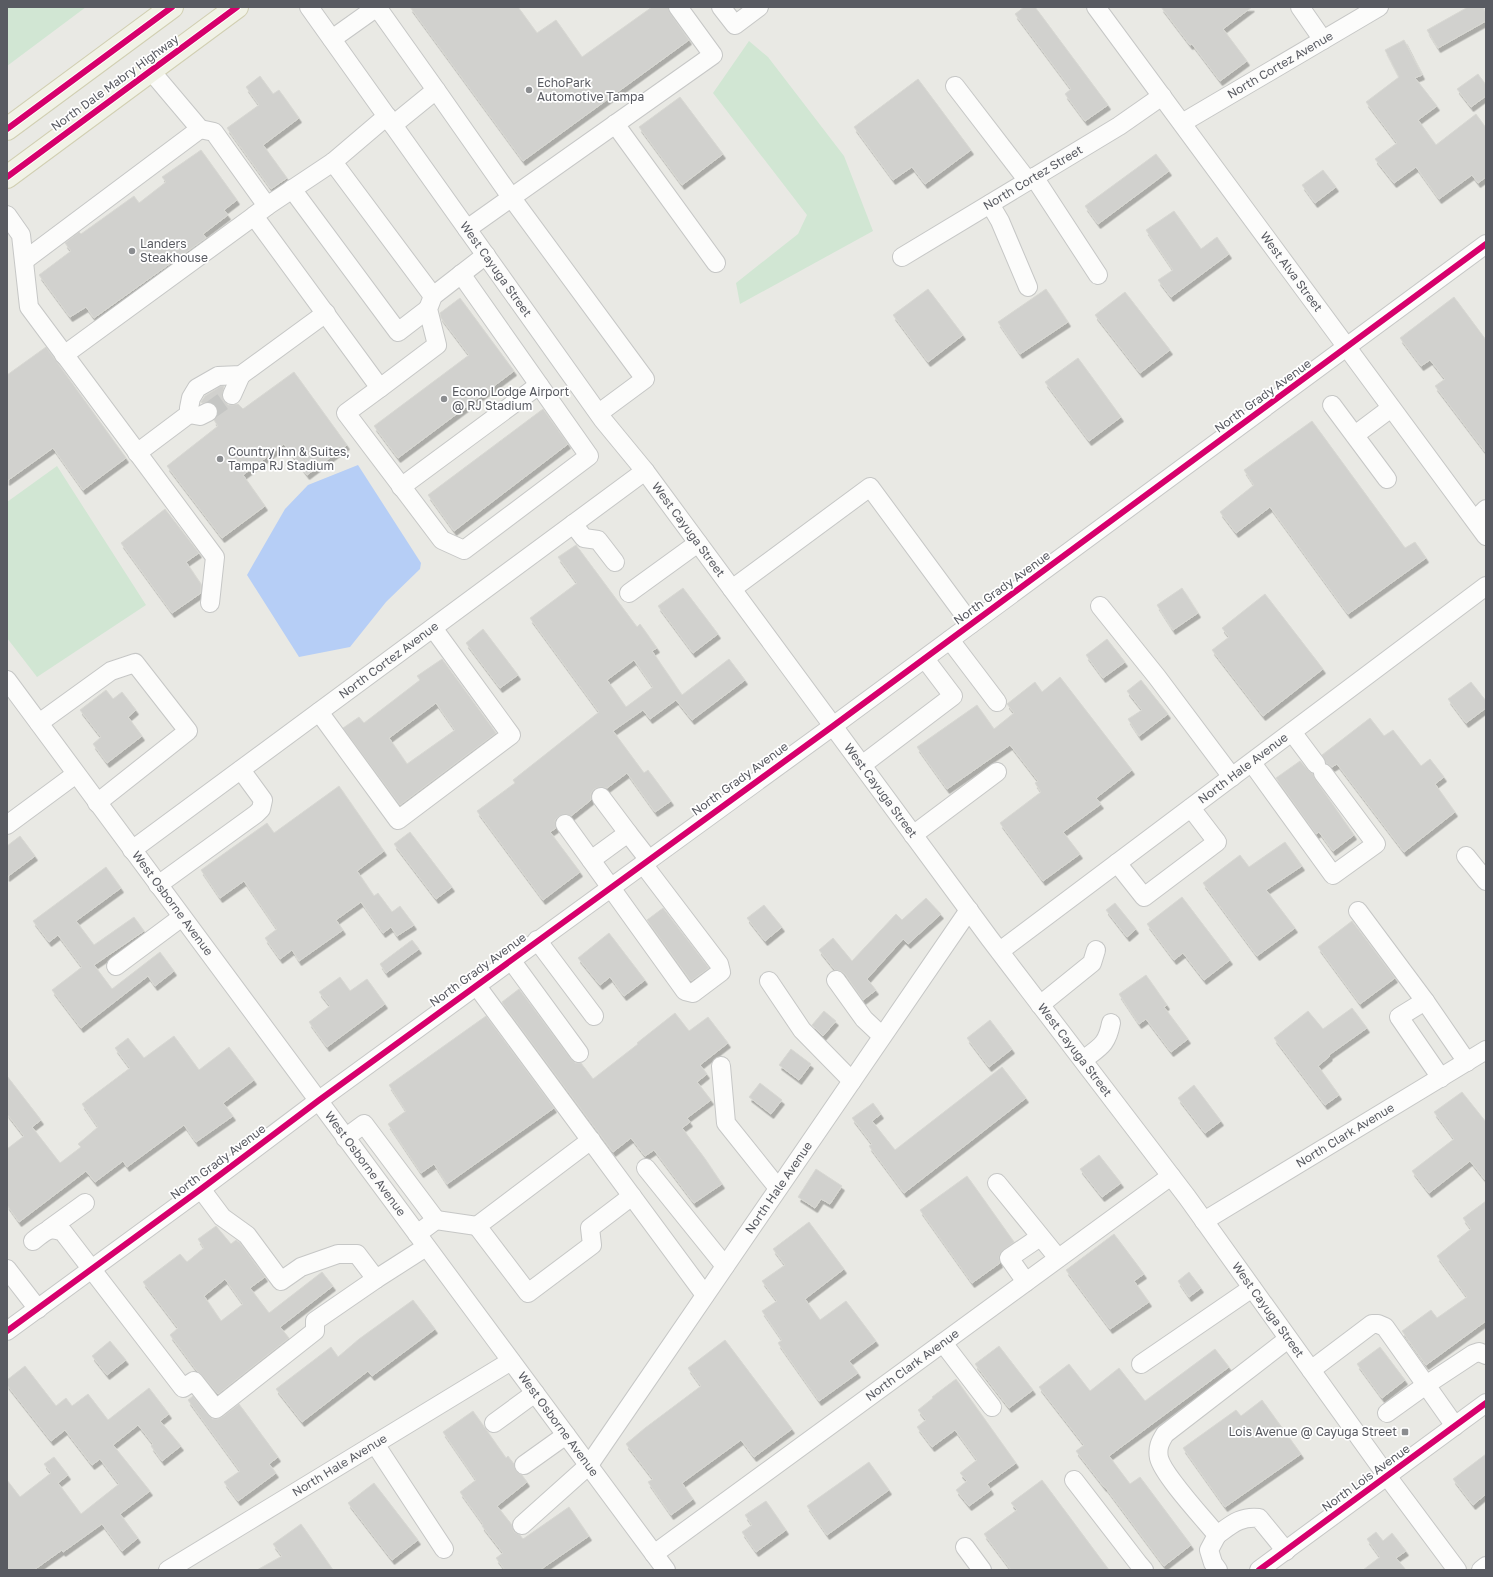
<svg xmlns="http://www.w3.org/2000/svg" width="1493" height="1577" font-family="'Golos Text',sans-serif">
<style>
.green{fill:#d1e6d3}
.water{fill:#b6cef6}
.building{fill:#d1d1ce;stroke:#d8d8d3;fill-rule:evenodd;filter:url(#shadow)}
.lines{fill:none;stroke-linecap:round;stroke-linejoin:round}
.minor-tunnel{stroke:#c5c6c4;stroke-width:18;stroke-dasharray:18 9;stroke-linecap:butt}
.minor-casing{stroke:#c6c7c6;stroke-width:20}
.major-casing{stroke:#d1cfb2;stroke-width:24}
.minor{stroke:#fcfcfb;stroke-width:18}
.major{stroke:#f1f2e6;stroke-width:22}
.cycleway-casing{stroke:#fff;stroke-width:8}
.cycleway{stroke:#d6006c;stroke-width:6}
.poi-dot{fill:#8b8d90;stroke:#fff;stroke-width:1.5}
.labels{text-anchor:middle;stroke-width:3.5;stroke-linejoin:round;paint-order:stroke}
.street-label{font-size:12px;fill:#595b62;stroke:#fff}
.poi-label{font-size:12px;fill:#595b62;stroke:#fff;text-anchor:start}
</style>
<defs>
<filter id="shadow"><feDropShadow dx="2.5" dy="4.5" stdDeviation="0" flood-color="#0004"/></filter>
</defs>
<rect width="100%" height="100%" fill="#e9e9e4"/>
<!-- green -->
<path class="green" d="M7 7H86L7 66Z
M749 41 768 57 844 156 873 231 740 304 736 283 798 234 807 215 713 93Z
M57 466 146 605 37 677 7 638V502Z"/>
<!-- water -->
<path class="water" d="M358 465 421 563 420 569 386 602 350 647 299 657 247 575 285 509 308 485Z"/>
<!-- building -->
<path class="building" d="M410 7H518L537 33 556 20 582 57 652 7H668L670 13 689 40 523 161Z
M1024 7H1035L1108 105 1085 121 1065 94 1071 89 1015 14Z
M1161 7H1252L1223 29 1247 61 1220 81 1192 44 1190 45Z
M1468 7H1483L1486 13V21L1438 48 1427 30Z
M1404 40 1422 75 1415 78 1437 106 1418 120 1436 145 1476 114 1486 128V177L1478 183 1472 175 1439 199 1416 167 1394 183 1375 159 1397 143 1366 102 1399 77 1385 50Z
M1478 74 1486 85V96L1471 107 1457 89Z
M260 76 273 94 279 90 299 118 263 145 287 178 271 189 227 128 259 105 246 87Z
M918 79 971 150 925 184 912 167 893 180 854 127Z
M680 97 723 154 682 185 639 127Z
M201 150 237 200 224 210 228 215 203 234 206 238 94 318 86 307 70 317 39 275 71 251 65 243 79 232 81 234 134 196 139 203 166 182 162 177Z
M1156 154 1169 171 1098 224 1085 206Z
M1323 170 1336 187 1315 203 1302 185Z
M1174 211 1201 249 1217 237 1229 254 1171 297 1158 280 1173 270 1146 230Z
M928 289 963 335 928 362 893 315Z
M1046 289 1068 322 1020 354 998 322Z
M1125 292 1170 350 1140 373 1095 315Z
M1454 297 1486 340V453L1435 386 1445 379 1430 360 1421 366 1400 338Z
M460 298 514 371 398 458 374 426 469 355 441 318 440 313Z
M46 347 126 458 83 490 53 448 7 481V375Z
M1078 358 1121 417 1089 441 1045 382Z
M294 372 347 445 307 475 284 444 243 475 265 506 222 538 167 466 218 426 214 420 218 413V408L214 403 209 402 202 403 201 402 205 396 221 386H224L222 396 224 401 228 405H233L238 404 243 409Z
M543 409 568 444 454 531 428 495Z
M1312 421 1405 548 1415 542 1426 558 1348 614 1270 507 1236 533 1220 512 1254 485 1244 470Z
M165 509 199 553 186 562 201 584V593L172 613 121 543Z
M576 545 637 627 640 624 657 648 652 651 682 695 729 659 745 680 692 720 676 700 650 719 643 710 613 731 644 773 648 770 671 801 655 812 627 773 607 788 600 787 594 789 591 793V800L571 816 564 814 559 816 555 820 556 828 550 832 580 872 543 900 477 811 515 783 513 780 599 712 530 618 577 583 558 557ZM634 660 653 687 626 707 607 680Z
M683 588 718 634 693 653 658 606Z
M1182 588 1198 613 1173 630 1157 605Z
M1265 594 1323 669 1263 716 1212 650 1229 637 1222 628Z
M483 629 518 675 500 688 466 643Z
M1107 639 1125 662 1103 678 1086 655Z
M442 659 496 733 400 805 343 728 359 717 364 723 420 680 417 676ZM436 703 455 730 407 764 389 738Z
M1060 677 1132 770 1096 798 1101 804 1063 832 1080 854 1043 881 1000 823 1041 792 1035 783 1038 781 1010 745 947 789 917 747 977 705 994 729 1014 713 1007 704 1035 682 1042 692Z
M1141 680 1168 714 1139 736 1128 719 1142 710 1127 691Z
M1471 682 1486 701V708L1466 723 1448 699Z
M106 690 113 699 122 692 136 710 128 717 142 736 107 763 93 744 101 737 80 710Z
M1370 718 1384 736 1393 730 1421 766 1430 759 1444 777 1435 784 1455 812 1404 852 1337 764 1332 767 1326 763 1322 755Z
M1300 761 1308 770 1313 774 1315 779 1354 835 1333 851 1319 832 1316 834 1276 778Z
M339 786 384 851 357 871 374 896 378 893 392 912 400 906 414 925 397 936 391 927 383 933 361 902 336 920 343 930 299 961 292 950 280 959 265 938 277 929 244 881 220 898 201 870 267 823 274 833Z
M410 832 452 887 436 899 394 844Z
M20 836 35 856 7 877V846Z
M1285 842 1302 866 1266 890 1295 928 1257 956 1203 883 1240 855 1249 867Z
M106 867 121 888 76 921 94 945 134 917 144 931 94 965 112 989 160 952 174 971 155 986 148 976 81 1028 52 990 82 967 58 935 49 942 33 921Z
M1182 897 1230 960 1204 980 1183 953 1174 960 1147 924Z
M926 898 941 914 908 944 903 939 867 979 876 990 863 1000 845 974 841 971 835 970 819 950 833 938 852 961 896 914 902 920Z
M1115 903 1136 929 1127 937 1106 910Z
M764 905 782 927 765 941 747 918Z
M663 908 709 968 691 981 647 920Z
M1352 921 1395 978 1360 1004 1318 947Z
M609 933 645 980 624 996 610 977 600 985 578 958Z
M412 940 419 949 386 973 380 964Z
M1146 975 1167 1005 1164 1007 1188 1039 1171 1052 1146 1019 1139 1024 1119 994Z
M340 977 350 991 367 979 385 1004 327 1047 309 1022 330 1006 319 992Z
M519 989 571 1059 575 1063H581L593 1079 638 1044 637 1043 675 1013 689 1031 708 1017 728 1043 700 1065 707 1074 697 1082 711 1100 687 1118 690 1122 682 1128 703 1156 722 1184 694 1203 654 1150 645 1156 631 1138 613 1152 503 1004 502 1002Z
M1352 1008 1367 1028 1329 1055 1330 1056 1318 1066 1339 1095 1325 1105 1274 1038 1308 1011 1323 1029Z
M824 1011 836 1021 823 1036 812 1025Z
M486 1016 554 1108 447 1184 434 1164 421 1173 388 1124 406 1111 389 1085Z
M990 1020 1012 1049 989 1067 967 1038Z
M174 1036 199 1070 229 1047 254 1080 223 1103 233 1116 196 1142 184 1125 127 1167 123 1161 95 1182 86 1171 19 1222 7 1205V1149L24 1136 7 1114V1076L41 1120 32 1127 60 1163 81 1147 78 1144 98 1127 82 1104 130 1068 115 1048 128 1038 144 1058Z
M791 1049 811 1064 799 1080 779 1065Z
M1002 1067 1026 1098 904 1193 869 1146 872 1144 852 1118 873 1103 881 1114 872 1121 895 1150Z
M760 1083 782 1100 771 1114 749 1097Z
M1194 1085 1221 1121 1205 1133 1178 1098Z
M1462 1092 1486 1122V1181L1470 1161 1429 1193 1412 1171 1454 1139 1434 1112Z
M1099 1155 1121 1183 1102 1197 1080 1169Z
M816 1169 842 1186 830 1204 821 1199 815 1208 798 1197Z
M967 1176 1014 1242 1000 1253 999 1258 1000 1263 972 1283 920 1210Z
M1486 1201V1321L1426 1365 1402 1331 1431 1310 1437 1318 1467 1297 1437 1256 1471 1229 1463 1218Z
M809 1222 844 1269 805 1299 820 1320 846 1301 876 1341 849 1361 858 1373 819 1401 778 1343 782 1340 762 1311 777 1301 762 1281 785 1265 773 1249Z
M216 1226 231 1244 236 1240 240 1243 265 1277 250 1288 269 1313 322 1272 333 1286 280 1327 289 1338 218 1394 202 1375 197 1371 170 1335 178 1328 143 1282 180 1254 187 1262 204 1248 198 1239ZM225 1279 243 1304 221 1321 204 1296Z
M1114 1234 1144 1274 1134 1281 1149 1302 1110 1329 1066 1270Z
M1189 1272 1201 1288 1189 1297 1178 1281Z
M413 1300 435 1329 372 1376 368 1371 302 1422 276 1389 331 1347 338 1357 359 1339Z
M725 1340 792 1429 754 1457 741 1440 682 1483 693 1499 671 1515 648 1482 653 1479 626 1444 645 1428 701 1386 688 1368Z
M110 1341 126 1360 107 1375 92 1356Z
M999 1346 1033 1390 1009 1408 975 1364Z
M1380 1347 1405 1380 1382 1398 1357 1364Z
M1215 1349 1229 1367 1109 1456 1130 1484 1140 1477 1191 1545 1164 1566 1105 1487H1104L1076 1451 1084 1445 1039 1387 1069 1364 1090 1391 1119 1368 1145 1401Z
M25 1366 56 1406 66 1398 72 1406 88 1394 108 1420 149 1388 169 1414 160 1421 181 1446 162 1461 151 1446 153 1444 138 1425 113 1445 150 1491 120 1514 138 1538 122 1551 102 1524 63 1552 62 1550 34 1570H7V1480L20 1497 51 1473 44 1464 54 1457 68 1475 58 1483 81 1514 119 1484 100 1459 92 1465 65 1430 51 1441 7 1385V1380Z
M956 1379 1016 1463 987 1484 991 1490 969 1506 956 1490 967 1481 960 1473 977 1460 955 1430 932 1447 917 1427 926 1420 918 1410 933 1398 932 1397Z
M193 1396 208 1415 212 1419H218L222 1417 239 1404 278 1457 269 1464 276 1473 238 1501 224 1482 240 1471 188 1400Z
M1262 1400 1301 1454 1225 1507 1183 1448 1236 1410 1241 1416Z
M473 1411 506 1458 508 1456 514 1464 516 1471 522 1475 527 1482 497 1506 512 1525 514 1532 520 1535 523 1539 569 1507 589 1536 540 1570H505L496 1558 503 1553 482 1526 483 1524 460 1492 476 1480 443 1432Z
M1486 1454V1494L1473 1505 1453 1479Z
M869 1462 889 1490 827 1535 807 1506Z
M1042 1480 1109 1570H1011L984 1534 1017 1510 1011 1503Z
M374 1483 418 1540 392 1560 348 1503Z
M766 1501 786 1530 756 1552 742 1532 752 1525 745 1515Z
M301 1524 333 1570H257L282 1556 273 1544Z
M1376 1532 1383 1541 1392 1533 1406 1551 1396 1558 1406 1570H1363L1380 1557 1367 1539Z"/>
<g class="lines">
<!-- minor-tunnel -->
<path class="minor-tunnel" d="M208 412 232 395"/>
<!-- minor casing -->
<g class="minor-casing">
<g id="minor">
<path id="s1" d="M309 7 603 420 645 471 990 939 1187 1197 1387 1476 1457 1570"/>
<path d="M721 7 735 25 759 7"/>
<path id="s2" d="M1096 7 1486 536"/>
<path d="M1300 7 1323 40"/>
<path d="M332 39 377 7 436 90 393 125"/>
<path d="M151 71 200 129 214 132 267 206 254 216 380 388 437 345 428 309 433 296 486 255"/>
<path d="M955 86 1028 181"/>
<path d="M436 90 511 197 645 379 599 413"/>
<path d="M387 116 333 162 433 296"/>
<path id="s3" d="M1182 123 1379 7"/>
<path d="M615 124 716 263"/>
<path d="M1034 177 1098 275"/>
<path d="M292 189 398 332 428 309"/>
<path d="M990 204 1000 221 1028 287"/>
<path d="M267 206 333 162"/>
<path d="M7 215 21 235 29 307 215 557 210 603"/>
<path d="M467 229 713 55 678 7"/>
<path id="s4" d="M902 257 1119 126 1162 96"/>
<path d="M25 260 200 129"/>
<path d="M64 355 254 216"/>
<path d="M380 388 346 413 442 540 464 550 589 456 461 274"/>
<path d="M232 395 241 375"/>
<path d="M1332 405 1387 479"/>
<path d="M189 414 200 416 208 412"/>
<path d="M1355 435 1391 408"/>
<path d="M137 453 189 414V408L191 398 197 388 218 376 241 375 326 313"/>
<path d="M401 487 539 385"/>
<path d="M1475 520 1486 509"/>
<path d="M573 524 584 538 598 540 615 562"/>
<path d="M732 589 870 487 971 624"/>
<path d="M629 593 698 543"/>
<path d="M1100 606 1157 677 1232 777"/>
<path d="M950 640 997 702"/>
<path id="s5" d="M7 680 666 1570"/>
<path d="M319 712 398 820 511 735 433 628"/>
<path d="M39 723 111 671 135 663 188 731 97 803"/>
<path d="M1292 732 1316 764"/>
<path d="M1252 763 1333 875 1376 844 1323 773"/>
<path d="M862 765 953 696 925 659"/>
<path d="M601 797 628 833"/>
<path d="M565 824 591 860"/>
<path d="M7 825 76 774"/>
<path d="M913 835 997 772"/>
<path id="s6" d="M132 850 645 471"/>
<path d="M1466 856 1486 881"/>
<path d="M1117 863 1144 897 1217 842 1191 808"/>
<path d="M643 864 719 964 721 972 693 993 685 991 591 860 628 833 649 860"/>
<path d="M158 885 256 814 261 809 263 800 241 770"/>
<path d="M1358 911 1425 1001 1467 1062"/>
<path d="M537 940 594 1016"/>
<path id="s7" d="M1000 951 1486 586"/>
<path d="M511 960 579 1053"/>
<path d="M116 966 182 917"/>
<path d="M836 980 864 1019 882 1036"/>
<path d="M769 981 802 1030 852 1081"/>
<path d="M476 985 705 1295"/>
<path d="M1425 1001 1399 1017 1441 1078"/>
<path d="M1040 1005 1092 963 1096 950"/>
<path d="M1083 1060C1100 1047 1107 1045 1111 1023"/>
<path d="M721 1066 726 1123 778 1188"/>
<path d="M345 1138 364 1124 436 1220 417 1234"/>
<path d="M591 1140 477 1226 528 1293 592 1245 590 1228 632 1196"/>
<path d="M646 1168 725 1266"/>
<path d="M997 1183 1058 1258"/>
<path d="M201 1189 222 1217 247 1235 281 1281 301 1267 338 1254H357L376 1279 426 1247"/>
<path d="M436 1220 477 1226"/>
<path id="s8" d="M1204 1221 1486 1050"/>
<path d="M49 1229 85 1203"/>
<path d="M33 1241C45 1232 48 1226 63 1232L183 1388 194 1381 216 1409 315 1331V1321L376 1279"/>
<path d="M7 1269 38 1309"/>
<path d="M1026 1282 1009 1258 1040 1237"/>
<path d="M7 1331 201 1189 318 1101 833 726 1486 244"/>
<path d="M943 1343 992 1407"/>
<path d="M1141 1364 1252 1288"/>
<path d="M1311 1370 1372 1324H1378L1385 1327 1455 1426"/>
<path d="M1387 1413 1426 1385 1473 1354 1479 1352 1486 1355"/>
<path d="M494 1423 535 1393"/>
<path d="M375 1444 444 1549"/>
<path d="M524 1465 566 1435"/>
<path d="M1074 1480 1138 1563 1144 1570"/>
<path id="s9" d="M522 1525 589 1465 969 910"/>
<path d="M1217 1535C1231 1525 1240 1516 1259 1518L1286 1551"/>
<path d="M965 1547 982 1570"/>
<path id="s10" d="M654 1554 1171 1176"/>
<path id="s11" d="M168 1570 511 1361"/>
<path d="M1218 1570 1213 1563 1209 1550 1217 1535C1204 1519 1163 1475 1159 1458 1157 1448 1160 1442 1165 1434L1288 1339"/>
<path d="M1259 1570 1486 1403"/>
<path d="M1481 1570 1486 1566"/>
</g>
</g>
<!-- major casing -->
<g class="major-casing">
<path id="major" d="M7 129 172 7
M7 177 237 7"/>
</g>
<!-- minor -->
<use href="#minor" class="minor"/>
<!-- major -->
<use href="#major" class="major"/>
<!-- cycleway casing -->
<g class="cycleway-casing">
<path id="cycleway" d="M7 129 172 7
M7 177 237 7
M7 1331 201 1189 318 1101 833 726 1486 244
M1259 1570 1486 1403"/>
</g>
<!-- cycleway -->
<use href="#cycleway" class="cycleway"/>
</g>
<!-- markers -->
<g class="poi-dot">
<circle cx="529" cy="90" r="4"/>
<circle cx="132" cy="251" r="4"/>
<circle cx="444" cy="399" r="4"/>
<circle cx="220" cy="459" r="4"/>
<rect x="1401" y="1428" width="8" height="8" rx="2"/>
</g>
<g class="labels">
<!-- street labels -->
<g class="street-label">
<text dy="4" stroke="none"><textPath href="#s3" startOffset="114">North Cortez Avenue</textPath></text>
<text transform="translate(115 83) rotate(-36)" y="4">North Dale Mabry Highway</text>
<text dy="4" stroke="none"><textPath href="#s4" startOffset="153">North Cortez Street</textPath></text>
<text dy="4" stroke="none"><textPath href="#s1" startOffset="322">West Cayuga Street</textPath></text>
<text dy="4" stroke="none"><textPath href="#s2" startOffset="329">West Alva Street</textPath></text>
<text transform="translate(1263 396) rotate(-36)" y="4">North Grady Avenue</text>
<text dy="4" stroke="none"><textPath href="#s1" startOffset="646">West Cayuga Street</textPath></text>
<text transform="translate(1002 588) rotate(-36)" y="4">North Grady Avenue</text>
<text dy="4" stroke="none"><textPath href="#s6" startOffset="319">North Cortez Avenue</textPath></text>
<text dy="4" stroke="none"><textPath href="#s7" startOffset="304">North Hale Avenue</textPath></text>
<text transform="translate(740 779) rotate(-36)" y="4">North Grady Avenue</text>
<text dy="4" stroke="none"><textPath href="#s1" startOffset="970">West Cayuga Street</textPath></text>
<text dy="4" stroke="none"><textPath href="#s5" startOffset="278">West Osborne Avenue</textPath></text>
<text transform="translate(478 970) rotate(-36)" y="4">North Grady Avenue</text>
<text dy="4" stroke="none"><textPath href="#s1" startOffset="1294">West Cayuga Street</textPath></text>
<text dy="4" stroke="none"><textPath href="#s8" startOffset="165">North Clark Avenue</textPath></text>
<text transform="translate(218 1162) rotate(-37)" y="4">North Grady Avenue</text>
<text dy="4" stroke="none"><textPath href="#s5" startOffset="602">West Osborne Avenue</textPath></text>
<text dy="4" stroke="none"><textPath href="#s9" startOffset="426">North Hale Avenue</textPath></text>
<text dy="4" stroke="none"><textPath href="#s1" startOffset="1618">West Cayuga Street</textPath></text>
<text dy="4" stroke="none"><textPath href="#s10" startOffset="320">North Clark Avenue</textPath></text>
<text dy="4" stroke="none"><textPath href="#s5" startOffset="926">West Osborne Avenue</textPath></text>
<text dy="4" stroke="none"><textPath href="#s11" startOffset="201">North Hale Avenue</textPath></text>
<text transform="translate(1366 1478) rotate(-36)" y="4">North Lois Avenue</text>
</g>
<!-- poi labels -->
<g class="poi-label">
<text x="537" y="87">EchoPark<tspan x="537" dy="14">Automotive Tampa</tspan></text>
<text x="140" y="248">Landers<tspan x="140" dy="14">Steakhouse</tspan></text>
<text x="452" y="396">Econo Lodge Airport<tspan x="452" dy="14">@ RJ Stadium</tspan></text>
<text x="228" y="456">Country Inn &amp; Suites,<tspan x="228" dy="14">Tampa RJ Stadium</tspan></text>
<text x="1397" y="1436" text-anchor="end">Lois Avenue @ Cayuga Street</text>
</g>
</g>
<!-- border -->
<rect width="1493" height="1577" fill="none" stroke="#595b62" stroke-width="16"/>
</svg>
